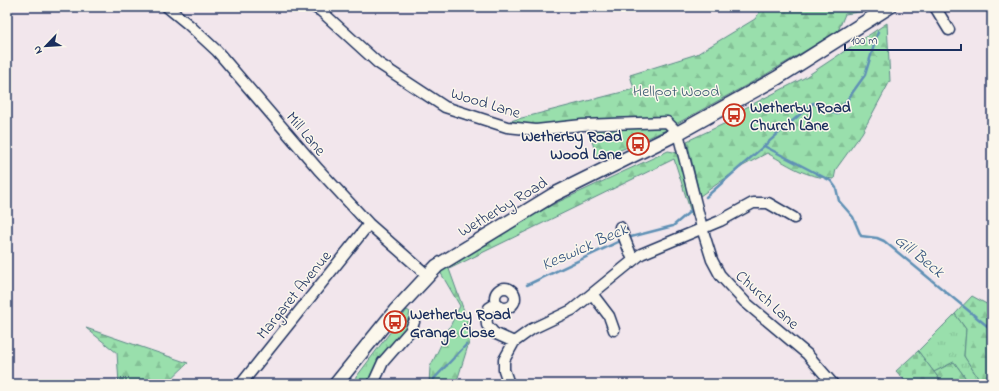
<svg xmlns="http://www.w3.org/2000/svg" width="999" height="391" font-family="'Indie Flower',sans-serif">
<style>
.grass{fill:url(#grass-tufts);stroke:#5a8785}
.forest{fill:url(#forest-firs);stroke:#5a8785}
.cemetery{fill:url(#cemetery-stones);stroke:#5a8785}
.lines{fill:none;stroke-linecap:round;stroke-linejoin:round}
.stream{stroke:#5f90b5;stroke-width:2.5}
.minor-casing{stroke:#1b2f5e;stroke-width:13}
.major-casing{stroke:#1b2f5e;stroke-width:16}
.minor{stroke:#fbf7ec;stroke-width:10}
.major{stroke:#fbf7ec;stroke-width:13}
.labels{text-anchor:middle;stroke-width:3;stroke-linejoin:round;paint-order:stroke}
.park-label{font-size:16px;fill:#3a5b72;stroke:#fbf7ec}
.street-label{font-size:16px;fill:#1b2f5e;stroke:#fbf7ec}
.poi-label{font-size:16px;font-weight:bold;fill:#1b2f5e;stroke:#fbf7ec;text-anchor:start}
.water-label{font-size:17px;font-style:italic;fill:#385782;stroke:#fbf7ec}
</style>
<defs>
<pattern id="grass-tufts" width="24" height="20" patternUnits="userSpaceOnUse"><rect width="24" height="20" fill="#99dfac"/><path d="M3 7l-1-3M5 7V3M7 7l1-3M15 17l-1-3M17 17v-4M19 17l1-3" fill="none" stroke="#83c096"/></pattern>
<pattern id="forest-firs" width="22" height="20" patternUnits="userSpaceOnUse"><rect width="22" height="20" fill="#99dfac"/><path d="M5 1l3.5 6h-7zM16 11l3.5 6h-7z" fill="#83c096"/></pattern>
<pattern id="cemetery-stones" width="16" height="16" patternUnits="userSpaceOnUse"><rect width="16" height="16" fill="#99dfac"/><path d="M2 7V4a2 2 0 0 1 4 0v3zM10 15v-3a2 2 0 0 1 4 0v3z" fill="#83c096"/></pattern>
</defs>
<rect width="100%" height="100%" fill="#f2e6ec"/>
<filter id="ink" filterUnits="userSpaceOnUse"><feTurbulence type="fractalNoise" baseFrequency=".025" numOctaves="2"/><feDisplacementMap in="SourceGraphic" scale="8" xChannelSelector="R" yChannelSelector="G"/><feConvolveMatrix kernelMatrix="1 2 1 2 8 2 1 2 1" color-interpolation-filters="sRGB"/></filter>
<g filter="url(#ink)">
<!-- grass -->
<path class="grass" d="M407 310 410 312 406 327 389 348 369 384H351Z
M955 314 966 329 964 356 982 384H970L954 362 934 372 918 351Z"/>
<!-- forest -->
<path class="forest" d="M763 7H872L866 11 845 14 838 31 765 75 676 124 538 126 510 121 634 89 630 75 697 54 755 19Z
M887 23 890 81 862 133 836 169 834 179C803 176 794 168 767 153L743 166 700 196 687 141 728 122 745 108 804 78Z
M661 124 666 130 598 160 588 129Z
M668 151 679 153 696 213 692 216 674 159 449 269 472 333 456 384H429L430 367 460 306 439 270 495 235 556 203Z
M972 296 992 307V384H982L964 356 966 329 955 314Z
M86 328 188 363 166 384H119L117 353Z
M954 362 970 384H943L934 372Z"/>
<!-- cemetery -->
<path class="cemetery" d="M918 351 943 384H908L896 371Z"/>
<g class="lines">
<!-- stream -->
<path class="stream" d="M764 146 831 181 836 188 839 201 853 217 861 236 877 238 884 241 992 330
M706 197 813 103 837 114 865 75 878 32
M627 238 673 226 693 209
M527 285 622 240
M429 384 466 345"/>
<!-- minor casing -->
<g class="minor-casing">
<path id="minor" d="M167 7 189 25 217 51 318 169 369 224 427 275
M314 7 321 11 378 63 445 107 507 127 536 130 582 125 667 122 678 133 702 228 712 260 720 275 745 302 807 354 833 384
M935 7 949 30
M620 227 633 260
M495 298a10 10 0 1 1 20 0a10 10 0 1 1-20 0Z
M593 295 609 316 614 330
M497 303 489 308 486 313 487 325 494 333 514 342
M241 384 369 224
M373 384 383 362 410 331 414 322
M509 384 504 370V360L514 342 532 329 572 310 641 254 720 221 753 203H768L794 218"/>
</g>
<!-- major casing -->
<g class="major-casing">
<path id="major" d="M336 384 395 311 437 266 553 195 678 133 777 78 889 7"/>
</g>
<!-- minor -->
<use href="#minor" class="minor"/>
<!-- major -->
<use href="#major" class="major"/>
</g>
</g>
<!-- icons -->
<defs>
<g id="bus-ring" transform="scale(1.15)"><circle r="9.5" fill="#fbf7ec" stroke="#c8321e" stroke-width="1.5"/><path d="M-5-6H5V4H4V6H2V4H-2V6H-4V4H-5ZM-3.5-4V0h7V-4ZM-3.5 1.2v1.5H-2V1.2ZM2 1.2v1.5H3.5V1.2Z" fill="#c8321e"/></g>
</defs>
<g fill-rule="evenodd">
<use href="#bus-ring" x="734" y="115"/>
<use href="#bus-ring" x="638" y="144"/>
<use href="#bus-ring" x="395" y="322"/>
</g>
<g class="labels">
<!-- park labels -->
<g class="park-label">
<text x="676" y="96">Hellpot Wood</text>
</g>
<!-- street labels -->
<g class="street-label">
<text transform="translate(486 102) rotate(17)" y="6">Wood Lane</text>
<text transform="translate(307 133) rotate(50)" y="6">Mill Lane</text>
<text transform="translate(502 206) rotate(-31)" y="6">Wetherby Road</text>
<text transform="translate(293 294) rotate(-51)" y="6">Margaret Avenue</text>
<text transform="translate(768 299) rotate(42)" y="6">Church Lane</text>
</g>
<!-- poi labels -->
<g class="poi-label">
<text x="750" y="112">Wetherby Road<tspan x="750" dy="18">Church Lane</tspan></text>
<text x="622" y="141" text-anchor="end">Wetherby Road<tspan x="622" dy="18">Wood Lane</tspan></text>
<text x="410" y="319">Wetherby Road<tspan x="410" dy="18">Grange Close</tspan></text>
</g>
<!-- water labels -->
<g class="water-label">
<text transform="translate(584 246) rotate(-24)" y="6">Keswick Beck</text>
<text transform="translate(920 255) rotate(39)" y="6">Gill Beck</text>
</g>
</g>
<!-- margin -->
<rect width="999" height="391" fill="none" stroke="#fbf7ec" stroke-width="24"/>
<rect x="12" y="12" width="975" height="367" fill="none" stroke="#1b2f5e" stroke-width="1.5" filter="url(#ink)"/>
<!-- north arrow -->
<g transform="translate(46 46) rotate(245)" stroke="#fbf7ec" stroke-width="3" paint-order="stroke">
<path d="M0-3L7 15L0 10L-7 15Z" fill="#1b2f5e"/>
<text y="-6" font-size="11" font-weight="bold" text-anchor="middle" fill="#1b2f5e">N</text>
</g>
<!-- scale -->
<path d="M845 44v6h116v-6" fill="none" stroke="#1b2f5e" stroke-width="2"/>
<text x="851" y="44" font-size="12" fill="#1b2f5e" stroke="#fbf7ec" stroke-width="3" paint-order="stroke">100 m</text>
</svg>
